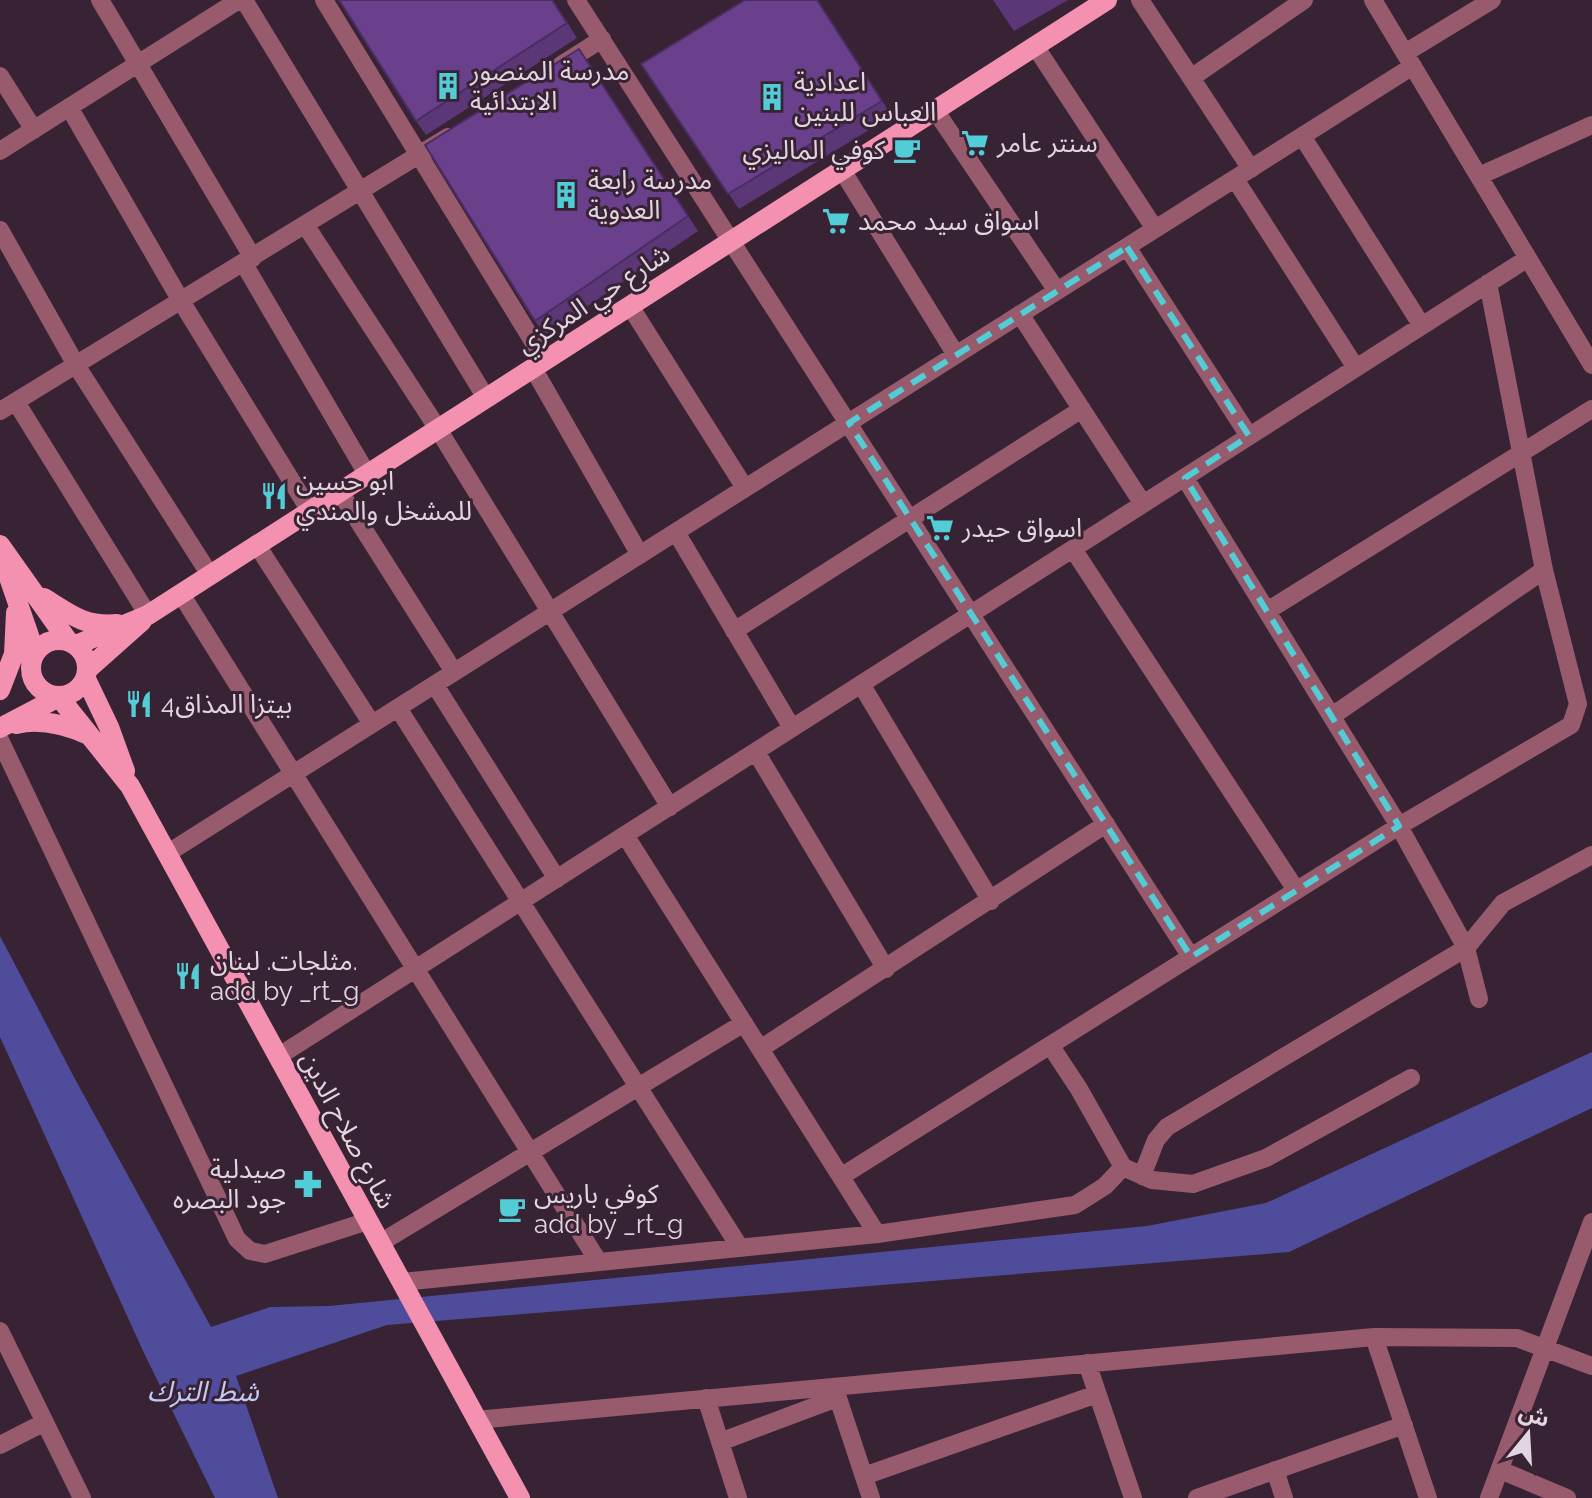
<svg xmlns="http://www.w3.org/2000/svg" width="1592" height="1498" font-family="Raleway,'Noto Sans Arabic',sans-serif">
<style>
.water{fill:#4e4c9b}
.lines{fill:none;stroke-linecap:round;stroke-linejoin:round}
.minor{stroke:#985b6d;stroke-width:18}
.major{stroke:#f591b0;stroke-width:20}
.wall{fill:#5b3778}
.building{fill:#6a408c;stroke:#4a2d62;stroke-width:2}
.marked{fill:none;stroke:#52ccd5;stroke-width:6;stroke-dasharray:16 10;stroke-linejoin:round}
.labels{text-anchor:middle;stroke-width:6;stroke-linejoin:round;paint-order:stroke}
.poi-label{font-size:26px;fill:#e3d5df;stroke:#382334;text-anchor:start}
.street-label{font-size:26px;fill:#e3d5df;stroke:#382334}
.water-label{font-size:28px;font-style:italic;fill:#c4c8f4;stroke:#382334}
</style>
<rect width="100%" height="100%" fill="#382334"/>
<!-- water -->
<path class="water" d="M0 936 75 1079 211 1327 270 1307 329 1306 1147 1226 1266 1203 1592 1052V1108L1289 1252 387 1325 236 1376 278 1498H215L144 1353 0 1037Z"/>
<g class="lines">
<!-- minor -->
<path class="minor" d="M100 0 253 258
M244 0 486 398
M324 0 545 361
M576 0 1191 957
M1140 0 1251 169
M1373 0 1592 365
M1035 46 1155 229
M1405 53 1492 0
M561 65 602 39
M0 76 34 130
M1191 78 1304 0
M69 107 181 301 310 511
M935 110 1057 291
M1302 136 1422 326
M0 151 239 0
M842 170 956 355
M1479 176 1592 125
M1235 179 1356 368
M306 226 438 429 670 807
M0 230 76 365 210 575
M1127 247 1249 436
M244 264 367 474
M630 306 745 488
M1020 314 1143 504
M533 368 640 555
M16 402 148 615
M0 411 448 137
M1185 478 1399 826 1466 948 1479 999
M340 492 454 672
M676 532 792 728
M257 545 372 724
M1073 549 1296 890
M181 594 598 1261
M1267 611 1592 409
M734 631 1082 409
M861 684 991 901
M435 685 557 879
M398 708 739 1246
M1332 716 1544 570
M0 740 237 1239 250 1251 265 1254 368 1221
M756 752 886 969
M625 835 877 1234
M168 853 1413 66
M1050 1045 1079 1089 1123 1167
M760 1049 1106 824
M279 1056 1528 258
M842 1176 1399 826 1571 725 1578 704 1544 570 1488 283
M1142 1176 1156 1140 1167 1127 1466 948 1503 903 1592 855
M380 1243 744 1023
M402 1282 877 1234 1075 1205 1105 1186 1123 1167 1152 1180 1193 1184 1266 1158 1411 1078
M0 1331 82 1498
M1374 1337 1428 1498
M1087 1363 1133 1498
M835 1389 871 1498
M706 1398 738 1498
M476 1420 1374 1337 1517 1338 1592 1366
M720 1442 837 1398
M0 1445 45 1422
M1275 1470 1284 1498
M1500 1470 1567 1498
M864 1476 1097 1394
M1197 1498 1404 1425
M1489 1498 1592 1222"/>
<!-- major -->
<path class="major" d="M0 545 68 641
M4 563 35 653
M44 598C70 614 84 627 117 624
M31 668a28 28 0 1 1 56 0a28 28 0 1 1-56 0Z
M76 645 148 615 1107 0
M88 669 142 621
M86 679 109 727 125 771
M0 690 14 654 16 613
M16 724C40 718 66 725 89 735
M0 728 59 697 130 786 520 1498"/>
</g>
<!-- wall -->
<path class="wall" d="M553 0 577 38 426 135 416 121Z
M745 0H817L892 116 739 209 641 64Z
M993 0H1068L1014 31Z
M579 49 698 231 545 335 535 321Z"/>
<!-- building -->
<path class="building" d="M339 0H552L567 23 416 121Z
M745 0H817L882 101 728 194 641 64Z
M579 49 688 216 535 321 425 145Z"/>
<!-- marked area -->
<path class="marked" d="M1127 247 1249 436 1185 478 1399 826 1191 957 849 423Z"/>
<!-- icons -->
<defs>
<g id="building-bare" transform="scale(2.16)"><path d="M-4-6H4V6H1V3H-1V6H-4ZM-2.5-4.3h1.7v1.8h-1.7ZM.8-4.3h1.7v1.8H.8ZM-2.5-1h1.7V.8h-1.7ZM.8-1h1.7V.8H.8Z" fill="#52ccd5" stroke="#382334" stroke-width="2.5" paint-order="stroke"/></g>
<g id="supermarket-bare" transform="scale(2.16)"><path d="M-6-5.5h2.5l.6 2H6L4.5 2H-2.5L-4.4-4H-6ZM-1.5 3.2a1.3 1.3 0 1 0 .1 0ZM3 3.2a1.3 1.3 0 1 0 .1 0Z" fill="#52ccd5" stroke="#382334" stroke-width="2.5" paint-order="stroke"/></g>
<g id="cafe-bare" transform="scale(2.16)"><path d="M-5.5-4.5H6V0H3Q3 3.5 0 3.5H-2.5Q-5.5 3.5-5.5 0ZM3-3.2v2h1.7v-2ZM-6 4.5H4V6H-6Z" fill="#52ccd5" stroke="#382334" stroke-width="2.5" paint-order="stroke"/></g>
<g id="restaurant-bare" transform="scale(2.16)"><path d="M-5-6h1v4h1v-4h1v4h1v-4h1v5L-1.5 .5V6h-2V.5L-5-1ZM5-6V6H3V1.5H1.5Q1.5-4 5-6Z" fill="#52ccd5" stroke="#382334" stroke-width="2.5" paint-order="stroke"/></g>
<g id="pharmacy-bare" transform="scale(2.16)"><path d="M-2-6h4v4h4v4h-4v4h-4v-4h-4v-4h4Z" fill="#52ccd5" stroke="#382334" stroke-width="2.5" paint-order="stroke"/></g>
</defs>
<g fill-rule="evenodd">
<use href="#building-bare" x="448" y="86"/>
<use href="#building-bare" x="772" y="97"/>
<use href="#supermarket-bare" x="975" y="143"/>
<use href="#cafe-bare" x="907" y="150"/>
<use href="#building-bare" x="566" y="195"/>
<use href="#supermarket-bare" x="836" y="221"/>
<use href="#restaurant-bare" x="274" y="496"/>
<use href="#supermarket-bare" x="940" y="528"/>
<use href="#restaurant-bare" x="139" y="704"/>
<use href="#restaurant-bare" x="188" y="976"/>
<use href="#pharmacy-bare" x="308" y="1184"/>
<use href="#cafe-bare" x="512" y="1209"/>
</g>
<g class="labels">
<!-- poi labels -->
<g class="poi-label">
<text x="470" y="80">مدرسة المنصور<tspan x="470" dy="30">الابتدائية</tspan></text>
<text x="794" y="91">اعدادية<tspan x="794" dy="30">العباس للبنين</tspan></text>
<text x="997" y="152">سنتر عامر</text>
<text x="885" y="159" text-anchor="end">كوفي الماليزي</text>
<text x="588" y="189">مدرسة رابعة<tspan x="588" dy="30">العدوية</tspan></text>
<text x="858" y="230">اسواق سيد محمد</text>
<text x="296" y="490">ابو حسين<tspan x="296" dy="30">للمشخل والمندي</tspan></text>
<text x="962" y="537">اسواق حيدر</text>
<text x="161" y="713">بيتزا المذاق4</text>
<text x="210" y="970">مثلجات. لبنان.<tspan x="210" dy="30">add by _rt_g</tspan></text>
<text x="286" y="1178" text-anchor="end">صيدلية<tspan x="286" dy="30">جود البصره</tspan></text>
<text x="534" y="1203">كوفي باريس<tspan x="534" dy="30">add by _rt_g</tspan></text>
</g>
<!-- street labels -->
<g class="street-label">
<text transform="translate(593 299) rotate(-33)" y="9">شارع حي المركزي</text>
<text transform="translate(348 1130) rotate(62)" y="9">شارع صلاح الدين</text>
</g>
<!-- water labels -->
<g class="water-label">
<text x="203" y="1401">شط الترك</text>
</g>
</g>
<!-- north arrow -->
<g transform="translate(1528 1434) rotate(18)" stroke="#382334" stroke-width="6" paint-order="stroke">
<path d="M0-6L14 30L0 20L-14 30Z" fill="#e3d5df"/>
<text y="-12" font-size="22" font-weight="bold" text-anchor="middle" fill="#e3d5df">ش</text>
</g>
</svg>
